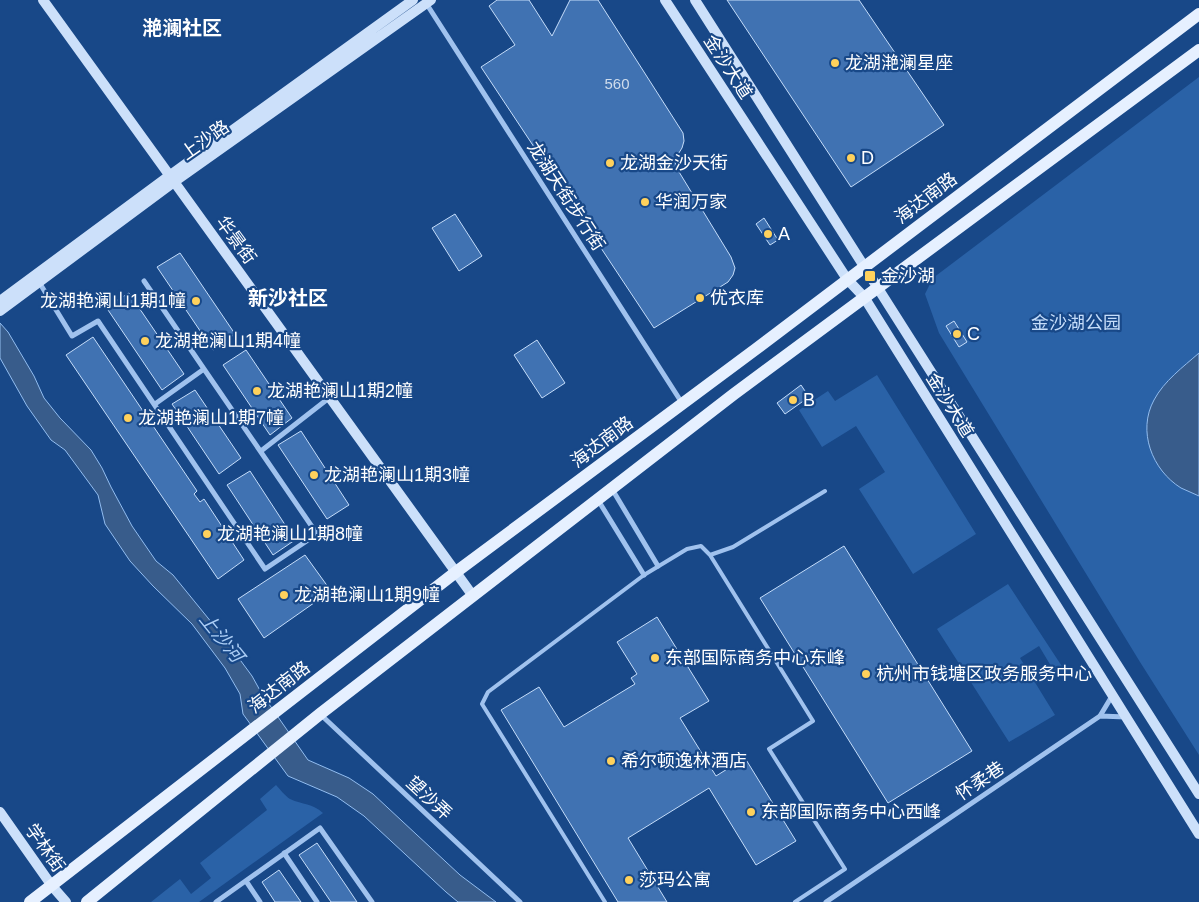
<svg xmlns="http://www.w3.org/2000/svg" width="1199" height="902" font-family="Arial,'Noto Sans SC',sans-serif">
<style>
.green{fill:#2a62a7}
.water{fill:#385c8b;stroke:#92bdf0}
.building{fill:#4072b2;stroke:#c5ddfa}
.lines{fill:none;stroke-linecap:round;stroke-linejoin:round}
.lane{stroke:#a0c2ee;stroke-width:4}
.street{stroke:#a0c2ee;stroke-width:5}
.secondary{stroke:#cce0fa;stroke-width:10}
.primary{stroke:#e6f0ff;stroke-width:12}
.poi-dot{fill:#ffd15c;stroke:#184888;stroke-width:2}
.labels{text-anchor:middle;stroke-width:4.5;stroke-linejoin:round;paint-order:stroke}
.number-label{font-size:15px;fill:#cfdcec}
.poi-label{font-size:18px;fill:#fff;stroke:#184888;text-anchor:start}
.street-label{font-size:18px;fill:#fff;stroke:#184888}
.park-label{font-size:18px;fill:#c5ddfa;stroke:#184888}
.water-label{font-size:19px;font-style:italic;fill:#abcdf5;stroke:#184888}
.quarter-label{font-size:20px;font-weight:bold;fill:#fff;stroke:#184888}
</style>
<rect width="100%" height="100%" fill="#184888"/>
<!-- green -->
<path class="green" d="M1199 77V755L1140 662 939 333 925 294 933 278Z
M877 375 976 534 913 574 859 489 885 472 856 426 822 447 799 410 828 391 835 401Z
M1008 584 1065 671 1057 676 1039 646 1020 658 1055 715 1009 742 937 629Z
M276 785C280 789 285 796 290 799 303 805 312 803 323 813L199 902H151L180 879 191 894 211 878 200 863 267 810 260 799Z"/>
<!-- water -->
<path class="water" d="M0 323 8 332 34 376 44 398 60 418 91 450 102 468 111 487 132 526 156 561 173 575 221 634 252 676 262 694 308 760 349 778 373 794 460 875 496 902H458L446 892 364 816 337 797 288 776 243 714 240 694 225 668 192 624 153 586 130 561 105 524 98 495 65 450 51 440 27 406 0 358Z
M1199 353V496C1193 493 1187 491 1181 488 1152 470 1137 431 1154 400 1164 381 1183 367 1199 353Z"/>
<!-- building -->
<path class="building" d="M497 0H529L552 36 570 0H598L683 133 684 141 682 148 675 159 676 167 731 257 735 268 733 275 728 282 654 328 481 67 515 45 489 6Z
M727 0H859L944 125 851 187Z
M455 214 482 256 459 271 432 228Z
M764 218 778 240 770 245 756 224Z
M180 253 235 334 213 350 157 267Z
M129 293 184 374 162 390 106 307Z
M954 321 967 342 959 347 946 326Z
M93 337 197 491 194 494 200 502 204 499 244 560 218 579 66 355Z
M537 340 565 383 542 398 514 355Z
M246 350 292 418 270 435 223 365Z
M801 385 809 397 785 414 777 403Z
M195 390 241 458 219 474 172 404Z
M301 431 349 505 327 519 278 445Z
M250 471 295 540 273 555 227 485Z
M844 546 972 751 888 803 760 598Z
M305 555 331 591 264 638 238 599Z
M657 617 709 701 680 718 716 776 745 758 796 841 756 865 709 788 628 838 667 902H618L501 710 539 687 564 727 635 684 631 678 637 674 617 642Z
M317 843 347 887 357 902H331L299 855Z
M279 870 301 902H275L262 882Z"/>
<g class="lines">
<!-- lane -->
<path class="lane" d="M710 555 733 547 825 491
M605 902 482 704 488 692 644 575 687 549 701 546 710 555 813 721 769 749 845 869 795 902"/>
<!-- street -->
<path class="street" d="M426 3 682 403
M144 281 204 369 155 404
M39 282 72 336 98 321 265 569 317 534 204 369
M261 451 329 398
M612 489 658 566
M598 500 644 575
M320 714 520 902
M1100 716 1126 717
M284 853 317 902
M246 881 260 902
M216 902 320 828 372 902
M826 902 1100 716 1112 696"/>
<!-- secondary -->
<path class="secondary" d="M43 0 473 596
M665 0 847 279 864 297 1199 834
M695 0 1199 794
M0 301 169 176 413 0
M0 311 174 182 431 0
M0 812 52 886 66 902"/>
<!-- primary -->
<path class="primary" d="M30 902 456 572 756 349 1199 14
M87 902 320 714 734 394 1199 50"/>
</g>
<!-- markers -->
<g class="poi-dot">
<circle cx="835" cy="63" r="5"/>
<circle cx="851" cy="158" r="5"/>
<circle cx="610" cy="163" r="5"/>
<circle cx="645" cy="202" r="5"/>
<circle cx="768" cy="234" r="5"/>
<rect x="864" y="270" width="12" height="12" rx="2.5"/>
<circle cx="700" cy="298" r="5"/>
<circle cx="196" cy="301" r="5"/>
<circle cx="957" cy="334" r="5"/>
<circle cx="145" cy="341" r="5"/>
<circle cx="257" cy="391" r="5"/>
<circle cx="793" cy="400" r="5"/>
<circle cx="128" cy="418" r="5"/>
<circle cx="314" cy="475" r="5"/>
<circle cx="207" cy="534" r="5"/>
<circle cx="284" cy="595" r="5"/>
<circle cx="655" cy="658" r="5"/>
<circle cx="866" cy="674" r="5"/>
<circle cx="611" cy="761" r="5"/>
<circle cx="751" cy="812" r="5"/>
<circle cx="629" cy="880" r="5"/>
</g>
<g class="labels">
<!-- number labels -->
<g class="number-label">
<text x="617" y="89">560</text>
</g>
<!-- poi labels -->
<g class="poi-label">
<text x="845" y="69">龙湖滟澜星座</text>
<text x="861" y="164">D</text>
<text x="620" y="169">龙湖金沙天街</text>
<text x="655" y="208">华润万家</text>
<text x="778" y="240">A</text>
<text x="881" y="282">金沙湖</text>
<text x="710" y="304">优衣库</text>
<text x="186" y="307" text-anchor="end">龙湖艳澜山1期1幢</text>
<text x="967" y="340">C</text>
<text x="155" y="347">龙湖艳澜山1期4幢</text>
<text x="267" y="397">龙湖艳澜山1期2幢</text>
<text x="803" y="406">B</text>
<text x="138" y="424">龙湖艳澜山1期7幢</text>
<text x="324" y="481">龙湖艳澜山1期3幢</text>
<text x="217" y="540">龙湖艳澜山1期8幢</text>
<text x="294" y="601">龙湖艳澜山1期9幢</text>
<text x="665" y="664">东部国际商务中心东峰</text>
<text x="876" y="680">杭州市钱塘区政务服务中心</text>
<text x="621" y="767">希尔顿逸林酒店</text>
<text x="761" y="818">东部国际商务中心西峰</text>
<text x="639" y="886">莎玛公寓</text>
</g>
<!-- street labels -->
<g class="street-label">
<text transform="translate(728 67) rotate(57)" y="6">金沙大道</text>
<text transform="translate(205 140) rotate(-35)" y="6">上沙路</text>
<text transform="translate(566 196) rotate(57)" y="6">龙湖天街步行街</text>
<text transform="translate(926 198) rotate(-37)" y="6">海达南路</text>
<text transform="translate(236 240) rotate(54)" y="6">华景街</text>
<text transform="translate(950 405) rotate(58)" y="6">金沙大道</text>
<text transform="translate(602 442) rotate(-37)" y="6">海达南路</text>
<text transform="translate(279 687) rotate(-38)" y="6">海达南路</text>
<text transform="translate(980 781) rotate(-34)" y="6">怀柔巷</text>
<text transform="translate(429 798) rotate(43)" y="6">望沙弄</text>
<text transform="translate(45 848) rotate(55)" y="6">学林街</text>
</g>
<!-- park labels -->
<g class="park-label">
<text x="1076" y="329">金沙湖公园</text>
</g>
<!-- water labels -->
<g class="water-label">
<text transform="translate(222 637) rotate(51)" y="7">上沙河</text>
</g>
<!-- quarter labels -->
<g class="quarter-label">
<text x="182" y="35">滟澜社区</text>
<text x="288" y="305">新沙社区</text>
</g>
</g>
</svg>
